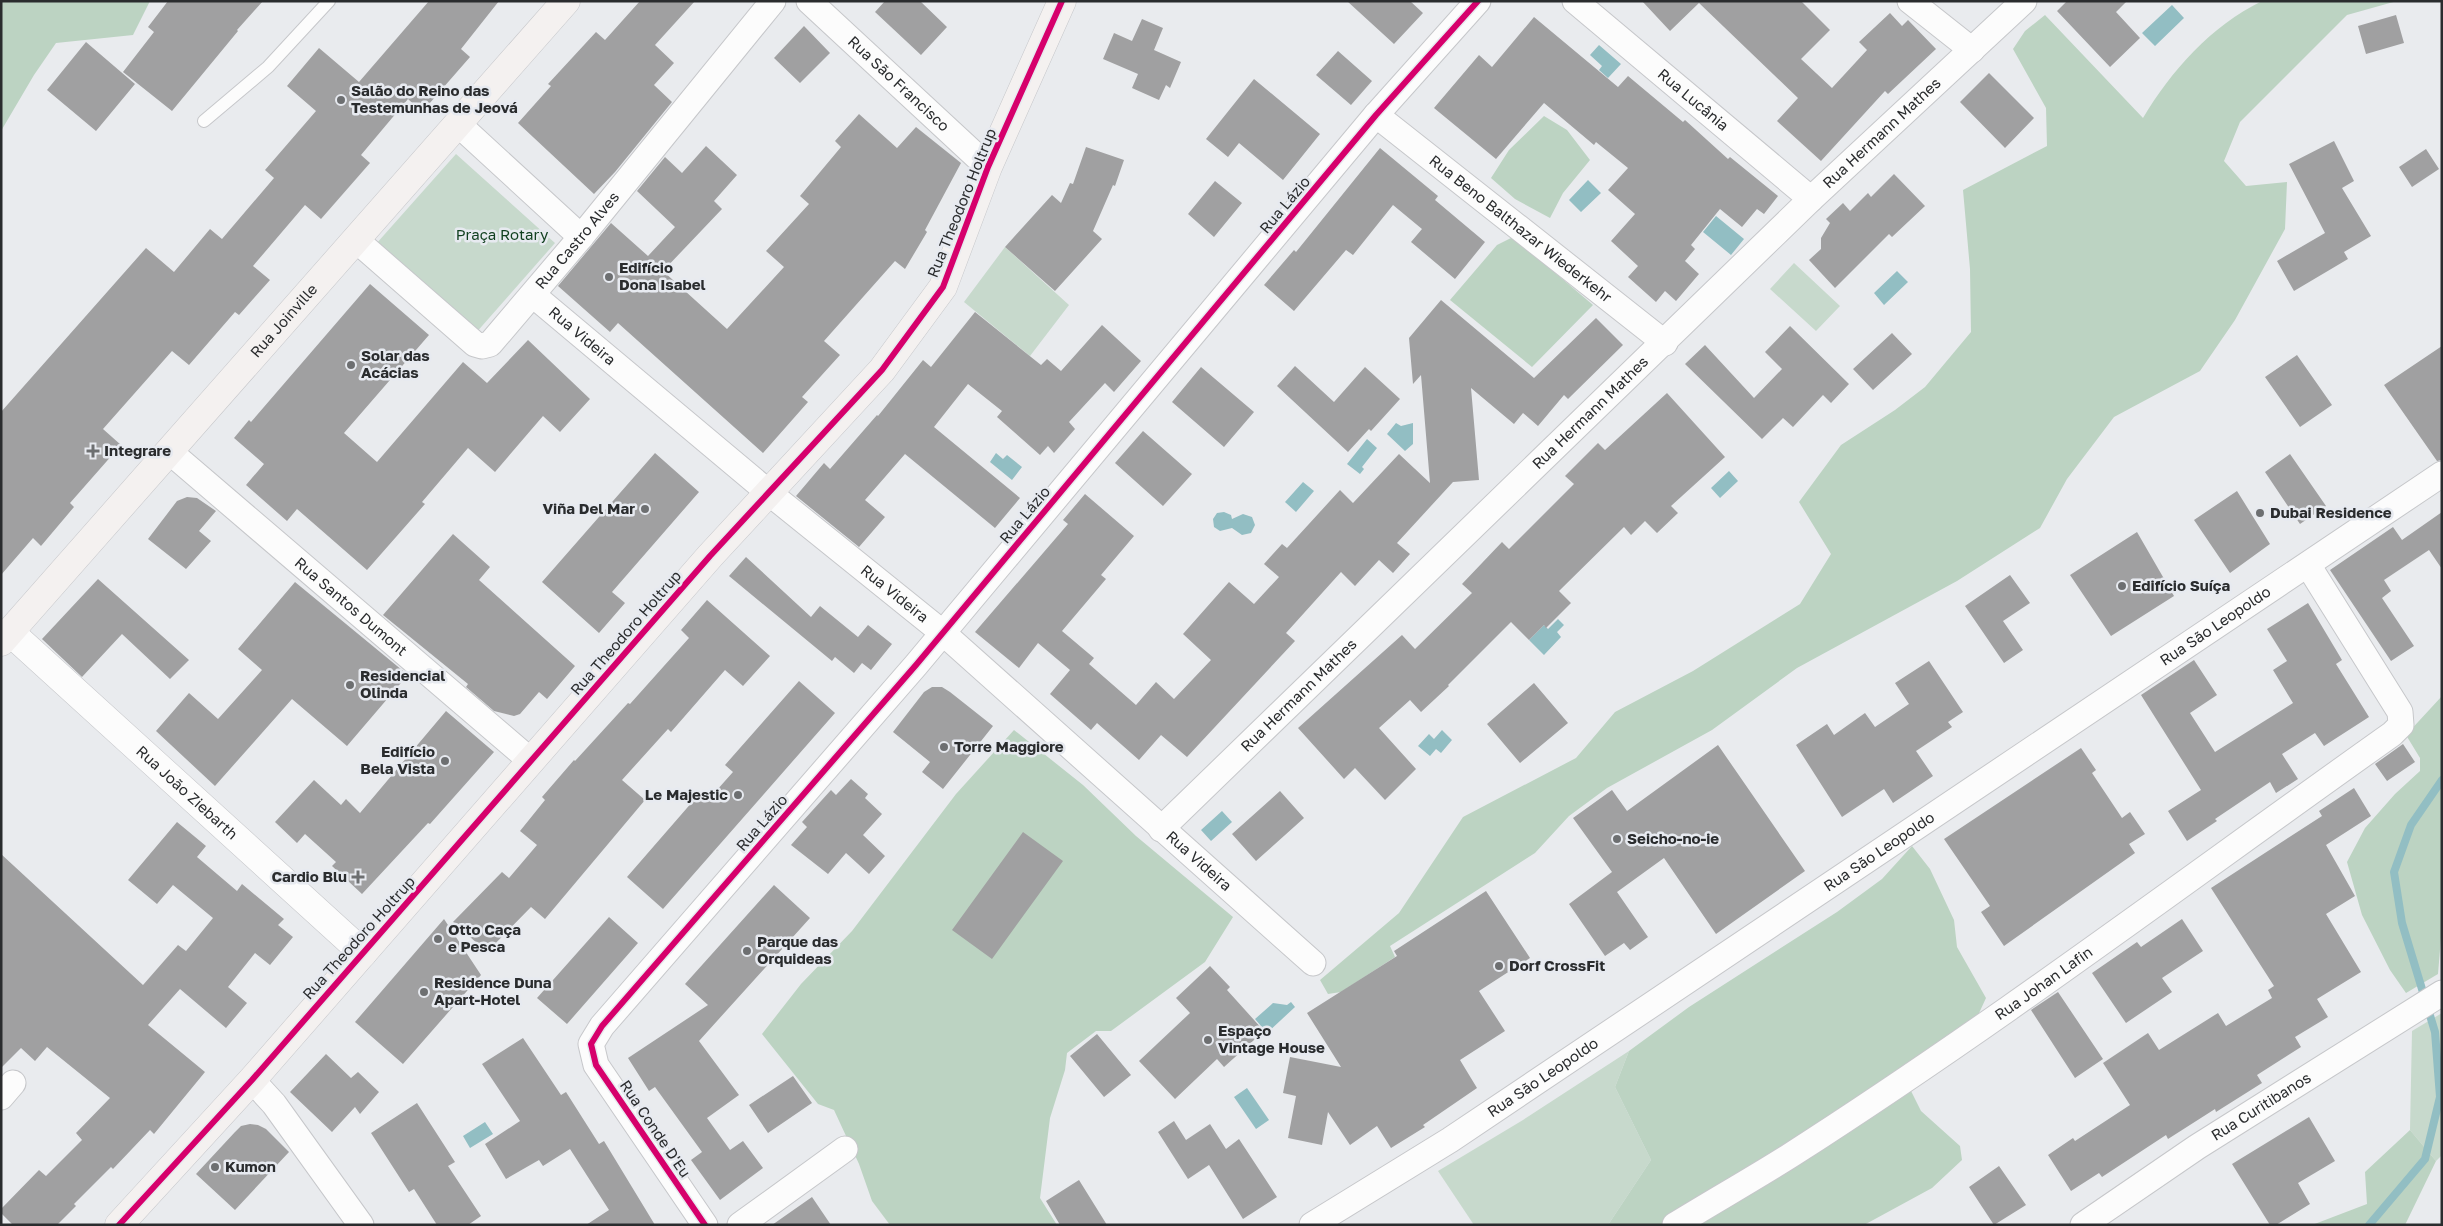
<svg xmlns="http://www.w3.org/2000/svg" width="2443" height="1226" font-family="'Golos Text',sans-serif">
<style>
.green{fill:#c7d9cc}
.forest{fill:#bcd3c2}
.water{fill:#92bec3}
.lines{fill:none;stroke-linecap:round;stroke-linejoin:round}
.stream{stroke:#92bec3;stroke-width:8}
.building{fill:#a0a0a1}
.service-casing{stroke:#c6c7ca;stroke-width:14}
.minor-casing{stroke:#c6c7ca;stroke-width:27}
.tertiary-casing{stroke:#c6c7ca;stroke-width:29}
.secondary-casing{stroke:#c6c7ca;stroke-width:29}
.service{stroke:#fcfcfc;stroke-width:12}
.minor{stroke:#fcfcfc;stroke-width:25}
.tertiary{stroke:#fcfcfc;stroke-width:28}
.secondary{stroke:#f4f1f0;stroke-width:28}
.cycleway-casing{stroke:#e7eaf0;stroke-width:9}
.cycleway{stroke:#d6006c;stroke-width:6}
.poi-dot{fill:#6d6f71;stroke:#e7eaf0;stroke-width:2}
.labels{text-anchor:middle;stroke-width:5;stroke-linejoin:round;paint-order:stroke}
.street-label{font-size:15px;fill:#2a2c2e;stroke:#e7eaf0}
.poi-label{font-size:15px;font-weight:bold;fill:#2a2c2e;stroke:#e7eaf0;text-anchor:start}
.park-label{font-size:15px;fill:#103f1f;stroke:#e7eaf0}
</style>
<rect width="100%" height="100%" fill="#e9ebee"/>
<!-- green -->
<path class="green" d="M456 154 555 243 475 334 376 244Z
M1005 247 1069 305 1030 356 964 302Z
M1794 263 1840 306 1816 331 1770 289Z
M2442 1013V1155L2436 1161 2410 1130 2412 1031Z
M1629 1051 1615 1087 1651 1160 1608 1225H1474L1438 1171 1523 1120Z"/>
<!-- forest -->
<path class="forest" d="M1 1H150L133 35 56 43 34 75 1 131Z
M2262 1H2397L2347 15 2240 122 2224 161 2246 186 2287 182 2285 229 2235 320 2200 371 2114 417 2067 479 2040 528 1957 581 1797 668 1712 730 1607 788 1569 816 1535 853 1390 946 1395 957 1341 992 1328 994 1320 980 1399 913 1463 817 1576 758 1615 712 1693 671 1800 604 1831 554 1799 502 1841 445 1895 410 1925 387 1971 332 1970 269 1963 190 2047 146 2046 108 2013 49 2025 31 2045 15 2143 118C2171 71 2211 26 2262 1Z
M1544 116 1567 130 1590 160 1563 193 1550 218 1515 199 1491 178 1509 150Z
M1513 237 1593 305 1532 367 1450 300 1497 245Z
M2442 696V925L2438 974 2406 993 2390 970 2362 915 2347 862 2365 828 2395 794 2420 771V758L2406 735Z
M1014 730 1083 785 1136 836 1233 917 1205 962 1111 1031H1096L1067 1053 1065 1070 1050 1118 1040 1198 1057 1225H890L872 1201 859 1164 834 1110 818 1104 762 1034 801 984 852 931 956 794Z
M1912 846 1930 869 1954 920 1957 947 1986 998 1974 1024 1902 1073 1921 1111 1960 1146 1962 1160 1932 1188 1864 1225H1608L1651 1160 1615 1087 1629 1051 1689 1007 1837 912 1882 879Z
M2410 1130 2436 1161 2405 1225H2312L2367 1204 2365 1172Z"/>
<!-- water -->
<path class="water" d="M2172 5 2184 18 2155 46 2142 33Z
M1599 45 1621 64 1608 78 1599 70 1602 66 1590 55Z
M1588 180 1601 193 1581 212 1569 200Z
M1716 216 1744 239 1731 255 1703 232Z
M1897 271 1908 282 1884 305 1874 293Z
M1396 423 1401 426 1413 423V444L1405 451 1387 434Z
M1367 439 1377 448 1362 467 1364 469 1360 474 1347 464Z
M996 453 1003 459 1007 455 1022 467 1012 480 990 462Z
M1729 471 1738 481 1720 498 1711 488Z
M1303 482 1314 491 1296 512 1285 502Z
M1224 512 1231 515 1232 519 1243 514 1252 517 1255 525 1251 533 1242 535 1232 528 1220 531 1214 527 1213 519 1217 513Z
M1558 619 1564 625 1557 632 1561 637 1544 655 1529 640 1544 625 1548 629Z
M1442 730 1452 740 1441 753 1436 749 1430 756 1418 746 1429 734 1434 739Z
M1222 811 1232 822 1211 841 1201 830Z
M1291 1002 1295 1007 1267 1033 1255 1019 1273 1003 1287 1005Z
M1247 1088 1269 1120 1256 1129 1234 1097Z
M485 1122 493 1134 470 1148 463 1136Z"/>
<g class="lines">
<!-- stream -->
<path class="stream" d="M2369 1225 2425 1159 2440 1097 2435 1032 2402 923 2394 872 2411 825 2442 780"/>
</g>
<!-- building -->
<path class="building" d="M168 1H263L237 30 238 31 172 111 123 72 154 32 148 27Z
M429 1H499L461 49 470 57 422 112 408 99 361 155 370 163 321 219 305 205 253 266 270 280 239 315 235 312 189 365 172 351 103 429 121 445 70 503 74 507 41 546 33 538 1 575V412L146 248 174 272 210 229 222 239 274 178 265 170 316 111 287 86 319 48 359 82Z
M640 1H695L655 45 674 63 654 85 672 102 615 172 594 194 518 123 551 86 548 84 596 32 605 40Z
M885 1H920L947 27 921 55 875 12Z
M1347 1H1410L1423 13 1394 44Z
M1642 1H1801L1830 30 1801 59 1832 88 1867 50 1859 42 1890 13 1902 26 1908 20 1936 49 1888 94 1885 91 1821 161 1777 121 1798 98 1699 3 1670 31Z
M2067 1H2127L2116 12 2140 38 2110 67 2057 11Z
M2396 15 2404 43 2366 54 2358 26Z
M1534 17 1618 87 1628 76 1683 122 1685 120 1728 159 1730 157 1778 196 1764 214 1757 209 1742 227 1720 209 1691 245 1695 249 1685 261 1699 274 1676 301 1665 291 1656 302 1628 277 1638 266 1611 241 1635 214 1608 190 1628 168 1596 142 1594 145 1544 103 1496 159 1434 108 1479 55 1492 67Z
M1142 19 1163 28 1154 50 1181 62 1170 88 1166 85 1159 100 1132 88 1138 74 1103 59 1114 33 1132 41Z
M804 26 830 53 800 83 774 58Z
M86 42 135 84 96 131 47 90Z
M1338 51 1372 81 1351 105 1316 75Z
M1989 73 2034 118 2005 148 1960 102Z
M1254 79 1320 134 1283 180 1239 143 1228 157 1206 139Z
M859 114 897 148 916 127 961 163 925 230 927 232 905 269 895 261 824 341 840 355 802 397 808 402 763 453 618 323 610 332 558 286 611 223 648 256 675 227 637 191 665 157 682 173 706 146 737 175 714 201 722 209 663 271 727 329 784 267 766 251 809 204 800 196 841 147 835 141Z
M2334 141 2354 181 2342 188 2371 236 2344 252 2348 259 2294 291 2277 261 2325 233 2289 164Z
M1086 147 1124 160 1115 186 1113 185 1093 231 1102 239 1055 291 1005 247 1052 195 1061 203 1070 183 1073 184Z
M1380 148 1438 196 1435 200 1485 242 1455 279 1411 242 1422 229 1393 205 1353 255 1346 250 1294 311 1264 285 1294 250 1296 252Z
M2426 149 2439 169 2412 187 2399 167Z
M1894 174 1925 206 1892 237 1889 234 1835 288 1809 260 1821 249V238L1830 223 1826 219 1843 203 1850 211 1868 193 1871 197Z
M1215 181 1242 203 1214 237 1188 214Z
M370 284 429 335 344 433 377 462 463 362 487 383 528 340 590 399 560 432 543 416 495 472 468 448 422 502 425 504 367 570 297 509 287 521 246 485 264 464 234 438 249 420 251 422Z
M1441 300 1534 378 1596 318 1623 345 1568 399 1564 395 1538 426 1523 413 1514 424 1471 388 1479 480 1453 482 1397 543 1410 554 1393 573 1379 560 1355 586 1341 572 1286 633 1295 641 1187 757 1161 735 1139 760 1097 723 1091 730 1050 694 1070 670 1038 643 1019 668 975 632 1068 524 1063 520 1085 494 1134 536 1101 575 1106 579 1062 631 1094 658 1089 664 1136 705 1156 682 1174 699 1211 660 1183 634 1229 582 1254 604 1279 577 1264 564 1282 544 1287 548 1340 490 1353 503 1399 454 1430 483 1421 375 1413 384 1409 338Z
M975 312 1041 365 1047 359 1061 371 1102 325 1141 361 1114 392 1105 383 1069 422 1075 429 1054 453 1048 446 1040 455 997 417 1002 411 968 384 934 427 1020 498 995 528 905 454 865 500 885 517 859 547 796 496 824 463 830 469 877 415 878 416 923 360 931 367Z
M1790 326 1849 384 1831 403 1823 395 1793 427 1783 418 1762 439 1685 364 1705 345 1754 398 1782 369 1765 352Z
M1892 333 1912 354 1873 390 1853 369Z
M2442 346V460L2437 461 2384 385Z
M2297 355 2332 405 2300 427 2265 377Z
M1295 366 1334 402 1365 367 1400 399 1371 431 1369 429 1348 452 1277 386Z
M1201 367 1254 412 1224 447 1172 402Z
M1667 393 1725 457 1671 506 1678 513 1657 533 1645 521 1631 535 1624 527 1559 591 1571 603 1546 628 1544 625 1529 640 1511 622 1448 685 1449 686 1421 712 1410 700 1379 728 1416 769 1385 800 1355 768 1344 779 1298 728 1402 635 1415 649 1472 593 1462 584 1502 542 1509 549 1574 484 1565 476 1598 443 1605 450Z
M1143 431 1192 474 1163 506 1115 463Z
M655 453 699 492 612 592 625 603 599 633 542 582Z
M2290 454 2326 506 2300 524 2265 472Z
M2237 491 2270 544 2230 573 2194 520Z
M187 497 197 498 216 511 199 531 211 541 186 569 148 539 177 501Z
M2442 512V569L2429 550 2384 580 2391 591 2382 598 2414 646 2391 661 2330 570 2393 527 2402 540Z
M2137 532 2174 596 2111 636 2070 575Z
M453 534 490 567 479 580 575 666 547 699 539 692 520 714 514 716 494 711 466 687 468 684 383 615Z
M746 557 811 617 820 606 858 637 868 625 892 644 871 670 862 663 854 673 835 657 832 661 729 576Z
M2010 575 2030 603 2003 621 2023 650 2004 663 1965 606Z
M98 579 189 660 170 679 122 634 82 677 42 639Z
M295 582 408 675 403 674 406 677 347 746 292 699 215 786 156 731 189 693 218 719 262 670 238 649Z
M707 600 770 656 743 686 725 670 671 732 668 729 622 780 645 800 545 919 531 907 487 952 453 922 502 872 509 878 537 845 520 831 545 800 542 797 574 760 575 761 628 703 630 704 689 638 681 630Z
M2308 603 2342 660 2336 664 2369 717 2324 746 2315 733 2282 754 2298 779 2276 793 2270 782 2215 819 2217 821 2187 841 2168 811 2201 790 2141 695 2194 660 2217 695 2190 713 2215 752 2293 703 2273 670 2287 661 2267 629Z
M1929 661 1963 712 1948 722 1952 727 1916 751 1933 776 1893 803 1884 789 1842 817 1796 745 1827 724 1834 735 1865 713 1875 727 1909 704 1895 683Z
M799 681 835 713 663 909 627 877 700 793 708 800 733 772 725 765Z
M1534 683 1568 723 1520 763 1487 724Z
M932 687H942L950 692 993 726 943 789 922 772 930 762 893 732 924 692Z
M446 711 494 752 430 824 428 823 362 894 332 866 336 862 305 834 297 843 275 822 314 780 341 805 346 799 360 813Z
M2403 744 2415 762 2387 781 2375 764Z
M1718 745 1805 871 1716 934 1664 858 1617 892 1648 937 1630 950 1624 943 1605 956 1569 904 1612 872 1573 818 1612 790 1627 811Z
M2081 748 2096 770 2092 773 2122 818 2130 812 2145 834 2129 844 2135 853 2004 946 1981 912 1990 906 1944 839Z
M851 779 868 794 865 798 882 814 863 835 885 856 869 874 846 853 828 874 791 845 807 827 802 822 831 790 836 795Z
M2354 788 2371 816 2326 845 2355 896 2326 914 2361 972 2317 999 2328 1017 2295 1037 2301 1047 2257 1075 2262 1083 2216 1112 2215 1109 2168 1139 2166 1135 2102 1177 2099 1173 2071 1191 2048 1155 2073 1138 2075 1141 2130 1105 2103 1063 2148 1033 2159 1050 2218 1013 2226 1026 2272 998 2268 990 2274 986 2211 888 2322 816 2319 811Z
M1280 791 1304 818 1256 861 1232 834Z
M177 822 206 846 197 857 237 891 242 884 284 919 278 925 293 937 270 965 255 953 228 987 247 1003 226 1028 180 989 148 1025 205 1072 154 1134 150 1130 113 1169 111 1167 74 1204 76 1206 57 1225H13L1 1213V1209L39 1170 46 1176 82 1140 76 1133 110 1098 47 1047 35 1061 21 1048 1 1068V854L143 985 178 945 186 951 213 918 173 885 157 904 128 880Z
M1023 832 1063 861 992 959 952 930Z
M774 885 810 918 699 1041 739 1095 707 1118 730 1150 743 1141 763 1168 720 1200 691 1160 702 1152 655 1087 649 1091 628 1058 708 1005 685 984Z
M1486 891 1530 958 1479 991 1505 1031 1460 1060 1477 1088 1423 1125 1425 1127 1391 1148 1377 1126 1350 1145 1328 1112 1322 1145 1288 1138 1296 1096 1283 1093 1290 1057 1341 1067 1307 1013 1397 956 1394 951Z
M609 917 638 943 567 1024 537 998Z
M444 919 481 975 403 1064 355 1022Z
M2182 919 2203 951 2162 978 2172 992 2126 1023 2092 973 2137 942 2141 947Z
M1210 966 1230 987 1227 990 1264 1031 1224 1067 1217 1059 1175 1099 1139 1061 1190 1013 1176 998Z
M2058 992 2103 1059 2075 1078 2031 1010Z
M1097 1034 1131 1075 1104 1097 1070 1056Z
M523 1038 561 1095 566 1092 599 1144 604 1141 655 1225H586L609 1210 570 1149 543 1166 539 1160 506 1179 485 1144 520 1121 482 1064Z
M326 1054 351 1078 358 1072 379 1092 360 1114 355 1107 332 1132 290 1092Z
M793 1076 812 1103 768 1133 749 1105Z
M417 1103 455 1162 448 1166 481 1216 468 1225H437L414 1189 409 1192 371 1133Z
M2309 1117 2335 1161 2298 1183 2310 1204 2276 1225H2270L2232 1164Z
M1174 1121 1186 1140 1210 1124 1226 1149 1239 1139 1277 1197 1243 1219 1209 1165 1188 1179 1158 1132Z
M250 1124 258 1125 266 1129 289 1152 235 1210 196 1174 235 1132 241 1126Z
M1999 1166 2026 1205 1994 1225 1969 1187Z
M1079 1180 1107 1225H1060L1046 1201Z
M812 1197 831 1225H772Z"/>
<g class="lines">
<!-- service casing -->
<g class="service-casing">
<path id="service" d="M204 121 268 67 329 1"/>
</g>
<!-- minor casing -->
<g class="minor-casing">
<g id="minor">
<path id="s1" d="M809 1 988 167"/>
<path id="s2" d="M1575 1 1811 199"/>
<path d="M1910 1 1972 50"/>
<path id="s3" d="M1376 115 1665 343"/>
<path d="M458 124 581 237"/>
<path id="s4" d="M356 240 475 344 482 346 490 344 581 237 773 1"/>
<path id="s5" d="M533 295 768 492 943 633 1313 963"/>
<path id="s6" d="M170 452 531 761"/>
<path id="s7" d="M1161 829 1811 199 2024 1"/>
<path d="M252 1080 274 1104 361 1225"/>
<path d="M1 1097 13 1083"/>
<path d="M705 1225 596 1065 591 1044 602 1026 916 665 1376 115 1478 1"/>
<path d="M740 1225 845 1149"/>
<path id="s8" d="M1312 1225 1450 1140 2442 474"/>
<path id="s9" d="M1675 1225C1714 1201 1753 1179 1791 1155 1997 1023 2193 875 2392 734L2401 725 2400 712 2308 565"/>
<path id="s10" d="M2083 1225 2197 1147 2442 993"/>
</g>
</g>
<!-- tertiary casing -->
<g class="tertiary-casing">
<g id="tertiary">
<path id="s11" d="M10 632 363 953"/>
</g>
</g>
<!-- secondary casing -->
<g class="secondary-casing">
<g id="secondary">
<path id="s12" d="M1 642 566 1"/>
<path d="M119 1225 252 1080 710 556 882 370 943 287 988 167 1062 1"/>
</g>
</g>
<!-- service -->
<use href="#service" class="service"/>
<!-- minor -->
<use href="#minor" class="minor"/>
<!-- tertiary -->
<use href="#tertiary" class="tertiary"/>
<!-- secondary -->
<use href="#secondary" class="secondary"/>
<!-- cycleway casing -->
<g class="cycleway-casing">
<path id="cycleway" d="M119 1225 252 1080 710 556 882 370 943 287 988 167 1062 1
M705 1225 596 1065 591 1044 602 1026 916 665 1376 115 1478 1"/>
</g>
<!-- cycleway -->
<use href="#cycleway" class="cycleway"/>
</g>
<!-- markers -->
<g class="poi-dot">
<circle cx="341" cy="100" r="5"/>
<circle cx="609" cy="277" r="5"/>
<circle cx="351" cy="365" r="5"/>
<path d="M90.5 443.5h5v5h5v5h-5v5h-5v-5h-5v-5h5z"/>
<circle cx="645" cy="509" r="5"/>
<circle cx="2260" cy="513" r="5"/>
<circle cx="2122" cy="586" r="5"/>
<circle cx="350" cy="685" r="5"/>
<circle cx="944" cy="747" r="5"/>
<circle cx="445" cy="761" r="5"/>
<circle cx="738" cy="795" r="5"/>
<circle cx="1617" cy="839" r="5"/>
<path d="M355.5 869.5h5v5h5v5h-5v5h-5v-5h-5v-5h5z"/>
<circle cx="438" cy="939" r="5"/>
<circle cx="747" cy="951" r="5"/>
<circle cx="1499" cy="966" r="5"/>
<circle cx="424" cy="992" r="5"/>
<circle cx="1208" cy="1040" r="5"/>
<circle cx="215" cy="1167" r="5"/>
</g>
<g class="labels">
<!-- street labels -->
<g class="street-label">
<text dy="5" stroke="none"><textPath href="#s1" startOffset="122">Rua São Francisco</textPath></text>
<text dy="5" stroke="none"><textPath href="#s2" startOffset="154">Rua Lucânia</textPath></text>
<text dy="5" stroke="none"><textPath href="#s7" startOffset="1002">Rua Hermann Mathes</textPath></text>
<text transform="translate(962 203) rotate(-68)" y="5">Rua Theodoro Holtrup</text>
<text transform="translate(1285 205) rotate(-50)" y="5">Rua Lázio</text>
<text dy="5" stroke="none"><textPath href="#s3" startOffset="184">Rua Beno Balthazar Wiederkehr</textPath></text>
<text dy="5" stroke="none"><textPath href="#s4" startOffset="309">Rua Castro Alves</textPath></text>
<text dy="5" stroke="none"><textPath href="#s12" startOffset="428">Rua Joinville</textPath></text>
<text dy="5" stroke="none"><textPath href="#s5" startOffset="64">Rua Videira</textPath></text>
<text dy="5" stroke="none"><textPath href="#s7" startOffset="598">Rua Hermann Mathes</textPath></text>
<text transform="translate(1025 515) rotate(-50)" y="5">Rua Lázio</text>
<text dy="5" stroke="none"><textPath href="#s5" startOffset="469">Rua Videira</textPath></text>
<text dy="5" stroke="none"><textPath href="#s6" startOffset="238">Rua Santos Dumont</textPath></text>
<text dy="5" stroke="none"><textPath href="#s8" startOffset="1084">Rua São Leopoldo</textPath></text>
<text transform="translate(626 633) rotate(-49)" y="5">Rua Theodoro Holtrup</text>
<text dy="5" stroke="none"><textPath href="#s7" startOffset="192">Rua Hermann Mathes</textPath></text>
<text dy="5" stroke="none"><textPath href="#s11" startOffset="239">Rua João Ziebarth</textPath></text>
<text transform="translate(762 823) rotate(-49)" y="5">Rua Lázio</text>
<text dy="5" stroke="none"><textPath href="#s8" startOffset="679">Rua São Leopoldo</textPath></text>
<text dy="5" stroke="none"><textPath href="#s5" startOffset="874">Rua Videira</textPath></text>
<text transform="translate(359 938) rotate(-48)" y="5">Rua Theodoro Holtrup</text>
<text dy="5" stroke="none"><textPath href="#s9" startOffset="441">Rua Johan Lafin</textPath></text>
<text dy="5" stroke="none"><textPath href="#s8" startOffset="274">Rua São Leopoldo</textPath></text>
<text dy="5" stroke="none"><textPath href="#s10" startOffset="214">Rua Curitibanos</textPath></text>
<text transform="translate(655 1129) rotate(56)" y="5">Rua Conde D'Eu</text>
</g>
<!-- poi labels -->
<g class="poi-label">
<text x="351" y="96">Salão do Reino das<tspan x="351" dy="17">Testemunhas de Jeová</tspan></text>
<text x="619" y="273">Edifício<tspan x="619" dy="17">Dona Isabel</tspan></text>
<text x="361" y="361">Solar das<tspan x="361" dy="17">Acácias</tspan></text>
<text x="104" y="456">Integrare</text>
<text x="635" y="514" text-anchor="end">Viña Del Mar</text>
<text x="2270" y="518">Dubai Residence</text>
<text x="2132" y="591">Edifício Suíça</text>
<text x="360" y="681">Residencial<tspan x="360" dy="17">Olinda</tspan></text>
<text x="954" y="752">Torre Maggiore</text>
<text x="435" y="757" text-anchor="end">Edifício<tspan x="435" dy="17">Bela Vista</tspan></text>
<text x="728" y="800" text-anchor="end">Le Majestic</text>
<text x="1627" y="844">Seicho-no-ie</text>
<text x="347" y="882" text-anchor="end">Cardio Blu</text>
<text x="448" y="935">Otto Caça<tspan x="448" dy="17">e Pesca</tspan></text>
<text x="757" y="947">Parque das<tspan x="757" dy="17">Orquideas</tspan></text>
<text x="1509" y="971">Dorf CrossFit</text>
<text x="434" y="988">Residence Duna<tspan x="434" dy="17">Apart-Hotel</tspan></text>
<text x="1218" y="1036">Espaço<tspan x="1218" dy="17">Vintage House</tspan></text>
<text x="225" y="1172">Kumon</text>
</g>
<!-- park labels -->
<g class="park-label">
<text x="502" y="240">Praça Rotary</text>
</g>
</g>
<!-- border -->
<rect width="2443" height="1226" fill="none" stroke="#2a2c2e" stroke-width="5"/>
</svg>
